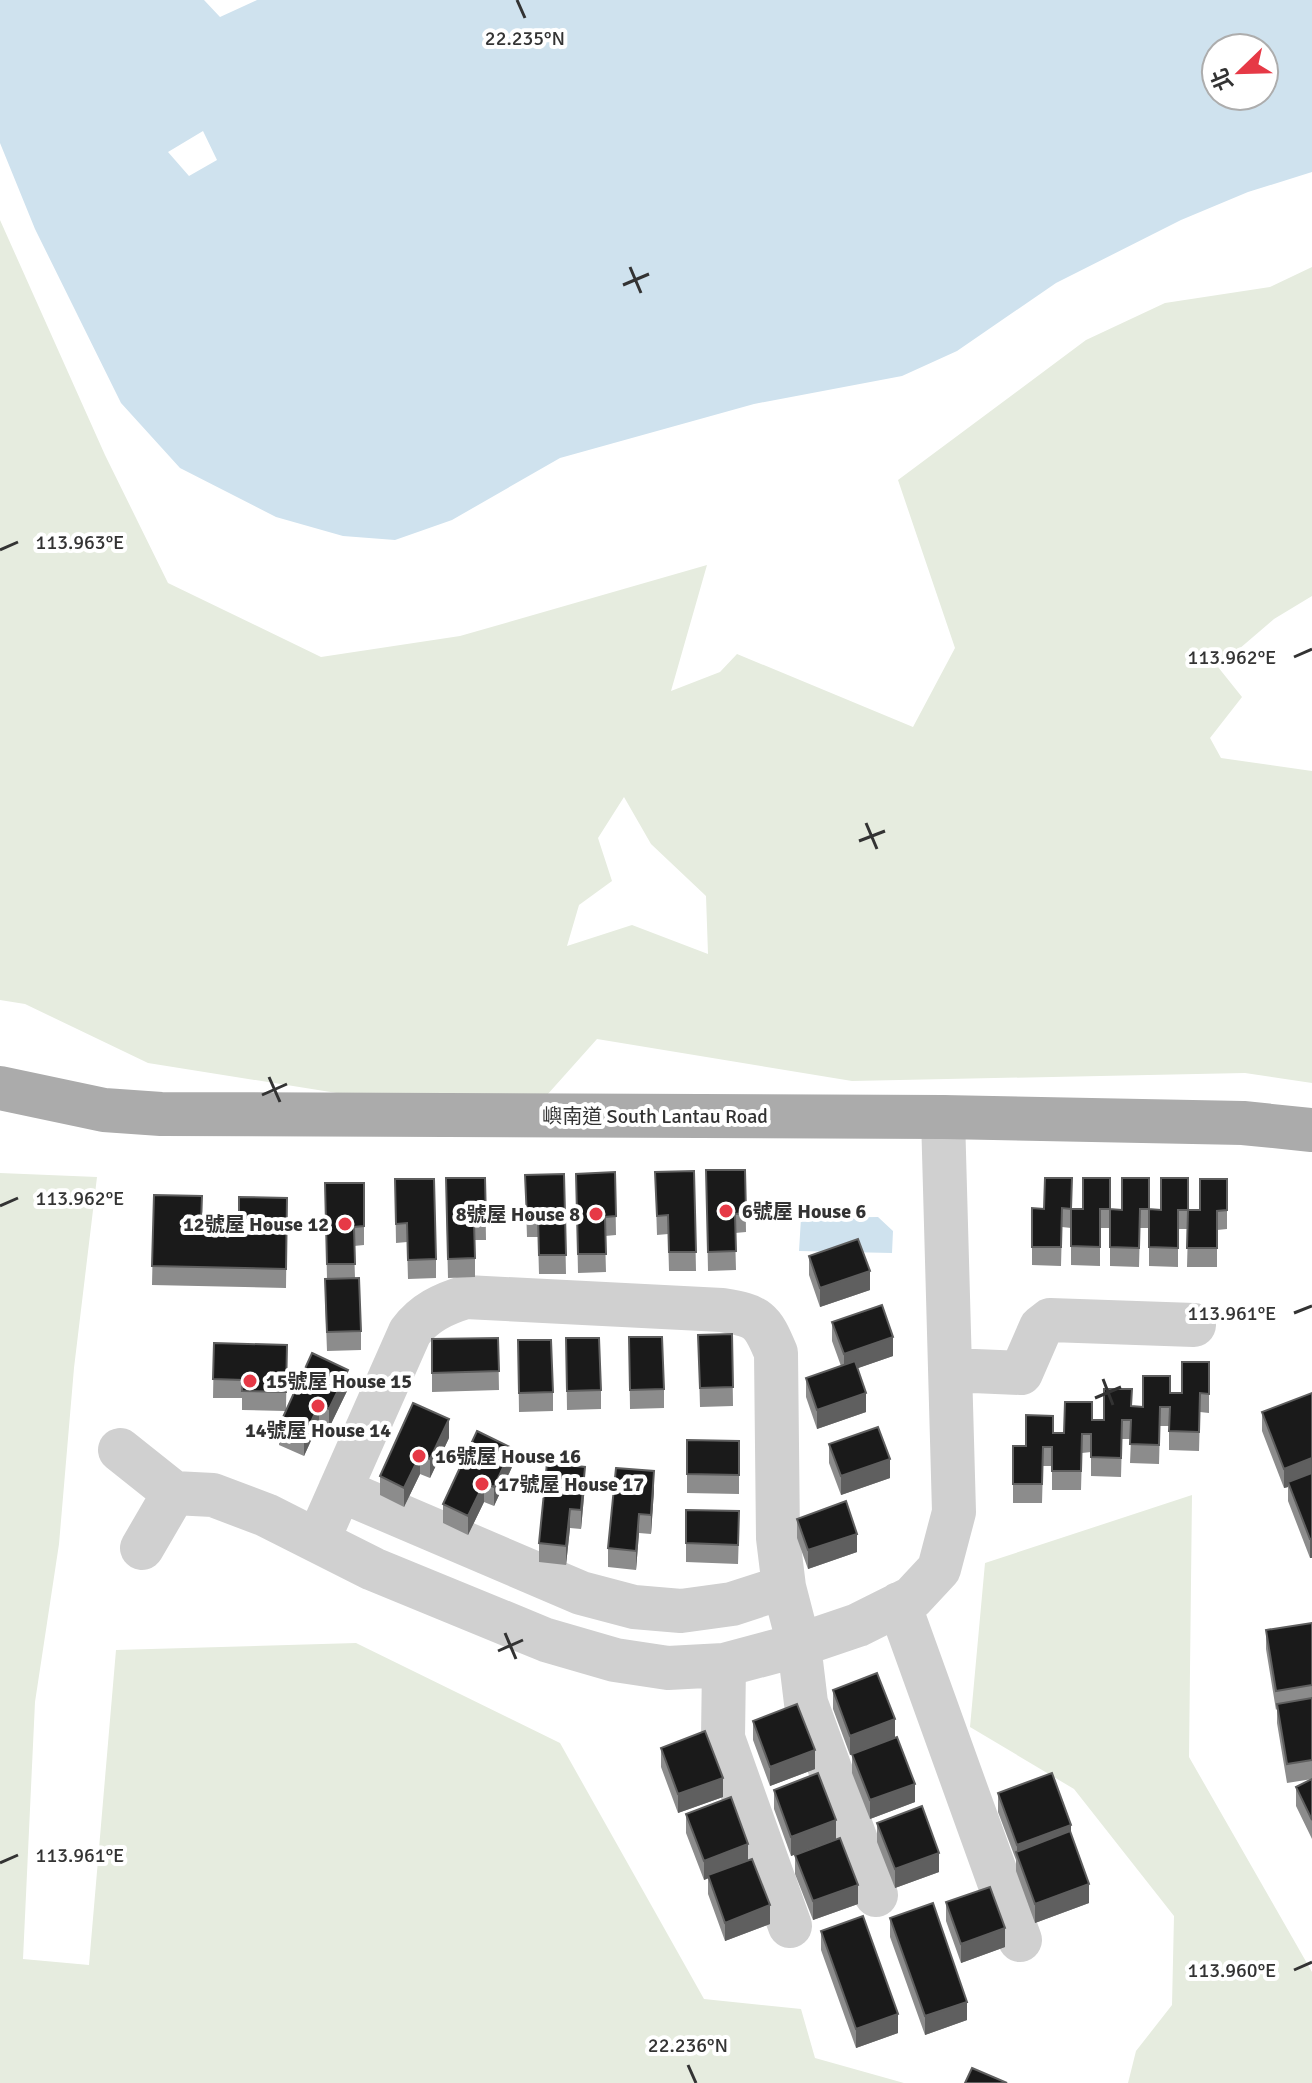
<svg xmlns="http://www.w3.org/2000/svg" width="1312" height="2083" font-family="Signika,'Noto Sans TC',sans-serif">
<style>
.green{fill:#e6ecdf;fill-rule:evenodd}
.water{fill:#cfe2ee;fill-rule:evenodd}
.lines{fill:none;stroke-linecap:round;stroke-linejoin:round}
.minor{stroke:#d0d0d0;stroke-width:44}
.major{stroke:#ababab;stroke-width:44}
.wall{fill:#8c8c8c}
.shaded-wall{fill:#5f5f5f}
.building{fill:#1a1a1a;stroke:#5f5f5f;stroke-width:2}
.ticks{fill:none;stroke:#333;stroke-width:3}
.poi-dot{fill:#e63946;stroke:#fff;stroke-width:3}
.labels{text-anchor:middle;stroke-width:8;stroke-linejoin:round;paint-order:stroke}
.street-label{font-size:20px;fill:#333;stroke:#fff}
.poi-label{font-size:20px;font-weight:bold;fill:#333;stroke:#fff;text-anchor:start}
.ticks-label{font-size:20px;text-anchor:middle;fill:#333;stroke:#fff;stroke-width:8;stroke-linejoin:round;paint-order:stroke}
</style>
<rect width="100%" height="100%" fill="#fff"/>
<!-- green -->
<path class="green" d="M0 220 105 455 168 583 321 657 460 636 707 565 671 691 720 672 737 654 913 727 955 648 898 480 1086 340 1165 303 1270 287 1312 267V596L1274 619 1218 667 1242 697 1210 738 1221 758 1312 771V1083L1245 1073 852 1081 597 1039 547 1095 368 1098 148 1063 25 1004 0 1000ZM624 797 651 844 706 896 708 954 632 925 567 946 579 905 612 881 598 838Z
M0 1173 97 1177 74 1368 59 1544 35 1702 23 1959 89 1965 116 1650 356 1643 560 1743 704 1999 801 2009 815 2058 904 2083H0Z
M1192 1495 1189 1757 1312 1972V2083H1128L1136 2051 1172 2005 1174 1916 1074 1789 970 1727 985 1563Z"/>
<!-- water -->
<path class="water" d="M0 0H204L220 17 257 0H1312V172L1248 192 1181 220 1056 283 957 351 902 376 754 404 560 458 452 520 395 540 343 536 276 517 180 468 121 403 35 229 0 143ZM1264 48V96H1216V48ZM203 131 217 160 189 176 168 152Z
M878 1217 893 1231 892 1253 799 1251 801 1218Z"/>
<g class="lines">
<!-- minor -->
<path class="minor" d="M950 1370 1021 1373 1041 1327 1050 1320 1194 1325
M120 1450 174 1493 213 1495 266 1515 373 1569 546 1640 615 1660 668 1668 724 1665 799 1645 858 1625 912 1598 939 1569 954 1512 943 1117
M340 1490 581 1593 634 1607 681 1611 732 1604 784 1587
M318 1540 410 1332C424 1313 443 1304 466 1297L722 1310C758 1316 762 1319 776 1353L778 1538 784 1587 799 1645 806 1703 876 1895
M142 1548 174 1493
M899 1604 1020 1940
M724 1665 723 1738 790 1926"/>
<!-- major -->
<path class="major" d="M0 1088 104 1110 161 1114 943 1117 1243 1123 1312 1130"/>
</g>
<!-- wall -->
<path class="wall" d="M706 1170H745L746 1232 735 1233 736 1270 708 1271Z
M694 1171 696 1271H669L668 1234 657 1235 655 1172Z
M615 1172 616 1235 605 1236 606 1272 578 1273 576 1174Z
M564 1174 566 1274H539L538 1237H527L525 1175Z
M485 1178 486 1240H475V1277L448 1278 446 1197Z
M395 1179 436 1259V1278L408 1279 407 1242 396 1243Z
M1227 1179V1229L1217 1230V1267H1187L1188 1229H1178V1267L1149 1266V1228H1140L1139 1267 1110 1266V1228H1100V1266L1071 1265V1228L1062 1227 1061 1266 1032 1265V1208L1200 1210Z
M325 1183H364V1245L354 1246 355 1278 361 1331V1350L327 1351 325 1298V1279H327Z
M154 1195 202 1225 239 1226 287 1198 286 1288 152 1285Z
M809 1256 870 1290 820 1307 809 1275Z
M832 1322 893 1356 858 1368 866 1412 817 1429 806 1397V1378L841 1366 832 1341Z
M732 1334 733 1406 700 1407 698 1335Z
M629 1337 664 1389V1408L630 1409Z
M498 1338 499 1390 432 1392V1339Z
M566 1338 601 1390V1409L567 1410Z
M518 1340 553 1392V1411L519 1412Z
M214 1343 287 1345 286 1410 348 1389 329 1428 319 1423 304 1456 279 1445V1426L286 1411 242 1410V1398H213Z
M1209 1362V1413L1200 1412 1199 1451 1169 1450V1426H1160L1159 1464 1130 1463 1131 1439H1122L1121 1477 1091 1476V1452L1082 1453 1081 1490H1052V1466H1043L1042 1503H1013V1446H1026L1053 1433H1064L1092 1420H1104L1132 1406 1143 1407 1170 1393H1182Z
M1312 1393 1310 1558 1288 1501V1487L1284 1488 1262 1431V1412Z
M449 1438 430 1478 420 1474 404 1507 380 1495V1476Z
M687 1440 739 1441V1494L687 1493Z
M829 1444 890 1478 841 1495 829 1463Z
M512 1467 494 1506 484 1502 468 1535 443 1523V1504Z
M585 1486 581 1529 570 1528 566 1565 539 1562V1543Z
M654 1490 651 1534 639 1533 636 1570 608 1567V1548Z
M686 1510 739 1530 738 1564 686 1562Z
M797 1519 857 1552 808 1569 797 1538Z
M1312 1623V1779L1287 1783 1277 1723V1709L1276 1710 1266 1649V1630Z
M833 1690 895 1738 915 1802 870 1819 852 1773V1754L879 1744 850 1755 833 1709Z
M753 1721 815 1769 770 1786 753 1740Z
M661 1748 723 1797 678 1813 661 1767Z
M1312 1779V1839L1296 1806V1787Z
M774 1790 836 1839 791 1856 774 1809Z
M998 1793 1071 1836 1089 1903 1035 1923 1016 1871V1860L998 1812Z
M686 1814 748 1860 770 1924 725 1941 708 1894V1878L704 1880 686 1833Z
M877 1823 939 1872 895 1888 877 1842Z
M795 1855 858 1904 813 1920 795 1874Z
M946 1902 1005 1947 961 1963 946 1921Z
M890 1918 967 2020 925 2035 890 1937Z
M821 1931 898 2033 856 2048 821 1950Z"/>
<!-- shaded-wall -->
<path class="shaded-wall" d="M870 1271V1290L820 1307V1288Z
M893 1337V1356L844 1373V1354Z
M348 1370V1389L329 1428V1409Z
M866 1393V1412L817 1429V1410Z
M319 1404V1423L304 1456V1438Z
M449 1419V1438L430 1478V1459Z
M512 1448V1467L494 1506V1487Z
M420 1455V1474L404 1507V1488Z
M1312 1458V1477L1288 1482V1487L1284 1488V1469Z
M890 1459V1478L841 1495V1476Z
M585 1467V1486L581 1529V1510Z
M654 1471V1490L651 1534V1515Z
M484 1483V1502L468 1535V1516Z
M570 1509V1528L566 1565V1546Z
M639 1514V1533L636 1570V1551Z
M857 1534V1552L808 1569V1550Z
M1310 1539H1312V1558H1310Z
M895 1719V1738L850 1755V1736Z
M815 1750V1769L770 1786V1767Z
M723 1778V1797L678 1813V1794Z
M915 1784V1802L870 1819V1800Z
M836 1820V1839L791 1856V1837Z
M1071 1825V1844L1017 1856V1845Z
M748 1844V1863L704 1880V1861Z
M939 1853V1872L895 1888V1869Z
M1089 1884V1903L1035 1923V1904Z
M858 1885V1904L813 1920V1901Z
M770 1905V1924L725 1941V1923Z
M1005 1928V1947L961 1963V1944Z
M967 2002V2020L925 2035V2016Z
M898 2014V2033L856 2048V2029Z"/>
<!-- building -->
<path class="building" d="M706 1170H745L746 1213 735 1214 736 1251 708 1252Z
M694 1171 696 1252H669L668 1215 657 1216 655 1172Z
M615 1172 616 1216 605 1217 606 1254H578L576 1174Z
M564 1174 566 1255H539L538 1218H527L525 1175Z
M446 1178H485L486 1221H474L475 1258 448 1259Z
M1045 1178H1072L1071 1209H1083V1178H1110V1209H1100V1247L1071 1246V1209L1062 1208 1061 1247H1032V1208L1044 1209Z
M1122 1178H1149V1209H1140L1139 1248 1110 1247V1209L1122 1210Z
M1161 1178H1188V1210H1178V1248L1149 1247V1209L1161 1210Z
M395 1179H434L436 1259 408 1260 407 1223 396 1224Z
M1200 1179H1227V1210L1217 1211V1248H1187L1188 1210H1200Z
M325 1183H364V1226L354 1227 355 1264H327Z
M154 1195 202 1196 201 1225 239 1226V1197L287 1198 286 1269 152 1266Z
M858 1239 870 1271 820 1288 809 1256Z
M359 1278 361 1331 327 1332 325 1279Z
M882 1305 893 1337 844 1354 832 1322Z
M732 1334 733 1387 700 1388 698 1335Z
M629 1337H662L664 1389 630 1390Z
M498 1338 499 1371 432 1373V1339Z
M566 1338H599L601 1390 567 1391Z
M518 1340H551L553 1392 519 1393Z
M214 1343 287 1345 286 1392 242 1391 243 1380 213 1379Z
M312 1353 348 1370 329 1409 319 1404 304 1438 279 1426Z
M855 1361 866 1393 817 1410 806 1378Z
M1182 1362H1209V1394L1200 1393 1199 1432 1169 1431 1170 1407H1160L1159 1445 1130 1444 1131 1420H1122L1121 1458 1091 1457V1434H1082L1081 1471H1052V1447H1043L1042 1484H1013V1446H1026V1415L1053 1416V1433H1064L1065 1402H1092V1420H1104V1389H1132L1131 1406 1143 1407V1376H1170V1393H1182Z
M1312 1393V1458L1284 1469 1262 1412Z
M413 1403 449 1419 430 1459 420 1455 404 1488 380 1476Z
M878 1427 890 1459 841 1476 829 1444Z
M477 1431 512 1448 494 1487 484 1483 468 1516 443 1504Z
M687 1440 739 1441V1475L687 1474Z
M547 1463 585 1467 581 1510 570 1509 566 1546 539 1543Z
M616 1468 654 1471 651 1515 639 1514 636 1551 608 1548Z
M1312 1473V1539H1310L1288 1482Z
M846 1501 857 1534 808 1550 797 1519Z
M686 1510 739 1511 738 1545 686 1543Z
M1312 1623V1685L1276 1691 1266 1630Z
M877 1673 895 1719 850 1736 833 1690Z
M1312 1698V1760L1287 1764 1277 1704Z
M797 1704 815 1750 770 1767 753 1721Z
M705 1731 723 1778 678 1794 661 1748Z
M897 1737 915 1784 870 1800 852 1754Z
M818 1773 836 1820 791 1837 774 1790Z
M1052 1773 1071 1825 1017 1845 998 1793Z
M1312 1779V1820L1296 1787Z
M731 1797 748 1844 704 1861 686 1814Z
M922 1806 939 1853 895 1869 877 1823Z
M1070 1831 1089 1884 1035 1904 1016 1852Z
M840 1838 858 1885 813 1901 795 1855Z
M752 1859 770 1905 725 1923 708 1875Z
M990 1887 1005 1928 961 1944 946 1902Z
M933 1903 967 2002 925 2016 890 1918Z
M863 1916 898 2014 856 2029 821 1931Z
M972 2068 1007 2083H965Z"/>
<!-- ticks -->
<path class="ticks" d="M517 0 525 18M630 267 641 293M623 285 649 274M0 550 18 542M1294 657 1312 649M866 823 877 849M859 841 885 831M269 1077 280 1102M262 1095 287 1084M0 1206 18 1198M1294 1313 1312 1306M1103 1379 1113 1405M1095 1398 1121 1387M505 1633 516 1659M498 1651 523 1640M0 1863 18 1855M1294 1970 1312 1962M688 2065 696 2083"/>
<!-- markers -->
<g class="poi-dot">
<circle cx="726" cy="1211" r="8"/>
<circle cx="596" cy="1214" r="8"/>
<circle cx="345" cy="1224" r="8"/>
<circle cx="250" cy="1381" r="8"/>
<circle cx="318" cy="1406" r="8"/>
<circle cx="419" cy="1456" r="8"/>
<circle cx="482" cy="1484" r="8"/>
</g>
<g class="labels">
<!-- street labels -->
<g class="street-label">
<text x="655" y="1123">嶼南道 South Lantau Road</text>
</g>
<!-- poi labels -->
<g class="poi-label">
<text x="742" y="1218">6號屋 House 6</text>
<text x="580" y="1221" text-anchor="end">8號屋 House 8</text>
<text x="329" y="1231" text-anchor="end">12號屋 House 12</text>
<text x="266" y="1388">15號屋 House 15</text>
<text x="318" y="1437" text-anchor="middle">14號屋 House 14</text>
<text x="435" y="1463">16號屋 House 16</text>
<text x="498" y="1491">17號屋 House 17</text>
</g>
</g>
<g class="ticks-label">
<text x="525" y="45">22.235°N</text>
<text x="80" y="549">113.963°E</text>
<text x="1232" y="664">113.962°E</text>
<text x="80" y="1205">113.962°E</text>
<text x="1232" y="1320">113.961°E</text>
<text x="80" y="1862">113.961°E</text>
<text x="1232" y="1977">113.960°E</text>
<text x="688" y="2052">22.236°N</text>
</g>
<!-- north arrow -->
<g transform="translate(1240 72) rotate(247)"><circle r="38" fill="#ffffff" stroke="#adadad" stroke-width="2"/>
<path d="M0-6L14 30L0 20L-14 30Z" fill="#e63946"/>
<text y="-12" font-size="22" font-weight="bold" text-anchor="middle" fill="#333333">北</text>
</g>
</svg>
